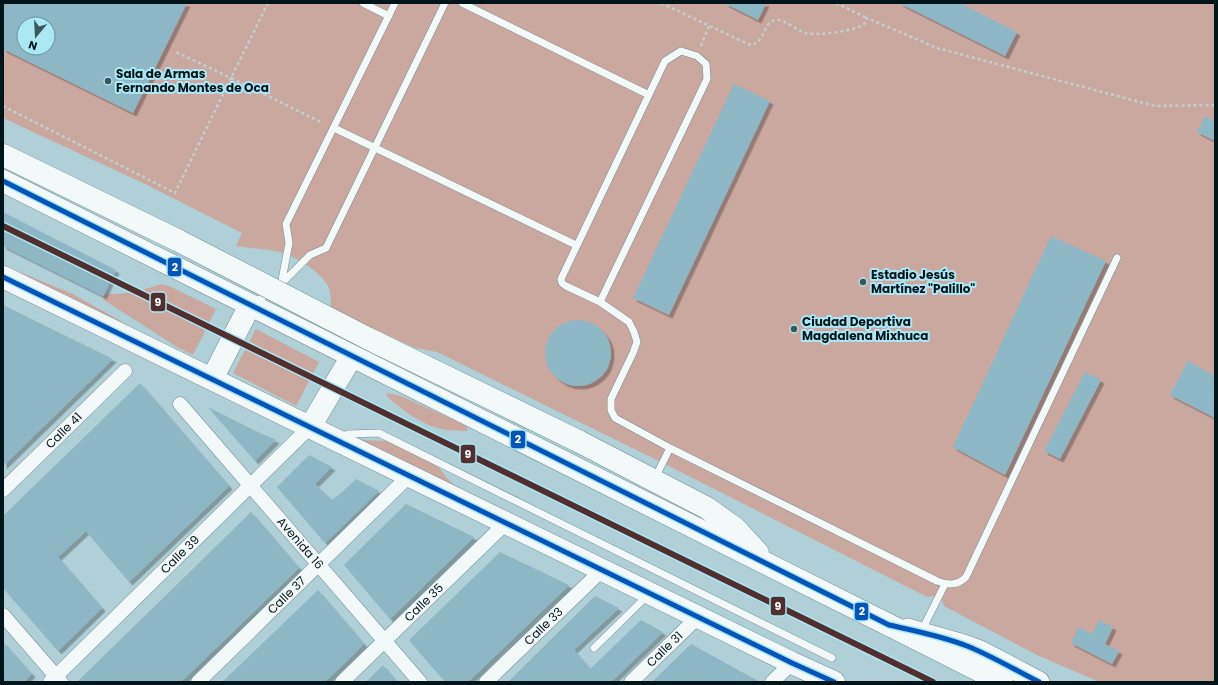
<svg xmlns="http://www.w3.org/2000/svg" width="1218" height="685" font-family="Poppins,sans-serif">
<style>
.green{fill:#caa79f;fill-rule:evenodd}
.building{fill:#8eb7c5;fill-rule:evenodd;filter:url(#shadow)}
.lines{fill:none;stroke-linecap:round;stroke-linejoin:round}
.service-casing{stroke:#728d92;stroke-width:8}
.minor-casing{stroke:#728d92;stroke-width:15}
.secondary-casing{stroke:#728d92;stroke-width:22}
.primary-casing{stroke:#728d92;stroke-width:23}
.motorway-casing{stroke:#728d92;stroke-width:23}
.path{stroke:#c5cfd2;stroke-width:2.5;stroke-dasharray:3 3;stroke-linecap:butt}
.service{stroke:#f3f8f9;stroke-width:7}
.minor{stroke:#f3f8f9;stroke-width:14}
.secondary{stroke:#f3f8f9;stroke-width:21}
.primary{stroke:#f3f8f9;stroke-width:22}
.motorway{stroke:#f3f8f9;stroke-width:22}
.primary-bridge-casing{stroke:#728d92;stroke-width:23;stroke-linecap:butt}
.primary-bridge{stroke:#f3f8f9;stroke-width:22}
.bus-1-casing{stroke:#abe7f5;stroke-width:8}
.bus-1{stroke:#0554ba;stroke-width:5}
.metro-1-casing{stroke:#abe7f5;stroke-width:9}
.metro-1{stroke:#512f2e;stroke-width:6}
.poi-dot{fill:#3d565c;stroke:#abe7f5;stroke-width:1.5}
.labels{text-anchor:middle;stroke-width:4;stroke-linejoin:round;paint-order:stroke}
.poi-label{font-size:12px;font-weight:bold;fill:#00151a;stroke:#abe7f5;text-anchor:start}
.street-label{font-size:12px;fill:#00151a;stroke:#abe7f5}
.line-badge{stroke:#abe7f5;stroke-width:1.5}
.badge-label{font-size:11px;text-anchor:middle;font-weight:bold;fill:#fff}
</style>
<defs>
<filter id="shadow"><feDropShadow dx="3.5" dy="3.5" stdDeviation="0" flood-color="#0004"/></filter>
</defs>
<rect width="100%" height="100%" fill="#afd0d6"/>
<!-- green -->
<path class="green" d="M3 3H1215V682L1097 681 1037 655 944 606 942 600 934 596 927 597 673 468 437 352 416 348 331 310C331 303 331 294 329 288 322 272 295 256 279 252 265 249 250 248 236 246L242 233 147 185 3 118ZM24 24H48V48H24Z
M22 273 73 294 131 327 132 329 19 274Z
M161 284 169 286 216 309 193 355 177 347 104 300 103 297C107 292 112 294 118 294 133 293 147 289 161 284Z
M256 329 319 362 296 406 233 373Z
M387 393 401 396 465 425 468 429 466 431C458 430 449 431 441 429 424 425 399 409 387 396Z
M363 440 388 441 435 462 446 477 457 488 362 441Z"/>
<!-- building -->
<path class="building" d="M3 3H187L133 113 3 49ZM24 24H48V48H24Z
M724 3H766L758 20Z
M899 3H960L1017 32 1005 56Z
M734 84 770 101 669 315 633 298Z
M1205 116 1215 121V141L1197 132Z
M3 212 116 270 103 296 3 246Z
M1051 236 1106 261 1005 475 953 447Z
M3 305 113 359 3 466Z
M545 353a33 33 0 1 1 66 0a33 33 0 1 1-66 0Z
M1188 361 1215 376V418L1170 395Z
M1085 372 1101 380 1060 459 1044 451Z
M140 383 229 486 129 582 86 531 58 557 102 608 58 651 3 588V516Z
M208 407 256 431 276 440 255 461Z
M309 455 332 467 315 484 332 500 341 493 356 479 379 491 325 543 277 487Z
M406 504 474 537 390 619 344 565Z
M251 512 299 568 181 682H77Z
M500 552 569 585 468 682H445L409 640Z
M318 590 364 644 325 682H222Z
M595 596 619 608 574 650 590 669 641 620 663 632 611 682H508Z
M1099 620 1113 627 1105 644 1119 651 1112 664 1071 643 1079 627 1092 634Z
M3 642 32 674 24 682H3Z
M691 644 711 655 760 682H652Z
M383 665 397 682H366Z"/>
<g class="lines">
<!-- service casing -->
<g class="service-casing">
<path id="service" d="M363 3 389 16
M462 3 649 95
M334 128 576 245
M281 285 289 243 286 224 395 3
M600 302 707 79 706 64 697 56 681 51 665 61 561 279 562 283 566 286 600 302 629 322 634 332 637 342 633 353 611 399V410L615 418 670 448 655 478
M254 303 280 285 310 255 326 248 445 3
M340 437 348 434 379 433 832 658
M670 448 937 581C948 585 957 586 966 577L1117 258
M922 630 945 584
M594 648 648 595"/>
</g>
<!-- minor casing -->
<g class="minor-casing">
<g id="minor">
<path id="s1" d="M180 404 420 682"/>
<path id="s2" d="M3 490 125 371"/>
<path d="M3 615 61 682"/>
<path id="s3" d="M50 682 310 427"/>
<path id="s4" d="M198 682 409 476"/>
<path id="s5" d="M342 682 506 523"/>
<path id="s6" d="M486 682 602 570"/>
<path id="s7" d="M631 682 698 617"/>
<path d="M772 682 792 663"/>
</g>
</g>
<!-- secondary casing -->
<g class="secondary-casing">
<path id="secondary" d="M908 629 964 645 980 651 1039 682"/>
</g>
<!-- primary casing -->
<g class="primary-casing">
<path id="primary" d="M3 155 179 241
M3 181 889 625
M3 277 792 663 834 682
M212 379 250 305
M310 427 352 356
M578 441 707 508 735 528 758 553"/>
</g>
<!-- motorway casing -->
<g class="motorway-casing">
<path id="motorway" d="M889 625 1002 682"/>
</g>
<!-- path -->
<path class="path" d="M268 3 231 78 323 123
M661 3 748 44 753 45C755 43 758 42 760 39 765 33 766 22 775 20 783 18 798 31 806 33 816 36 857 31 864 24 866 22 866 20 867 18L937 48 1155 106 1215 105
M836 3 867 18
M701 46 709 26
M3 106 175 193 231 78 176 52"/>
<!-- service -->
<use href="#service" class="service"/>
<!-- minor -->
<use href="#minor" class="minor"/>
<!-- secondary -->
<use href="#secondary" class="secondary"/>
<!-- primary -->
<use href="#primary" class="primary"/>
<!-- motorway -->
<use href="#motorway" class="motorway"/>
<!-- primary-bridge casing -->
<g class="primary-bridge-casing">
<path id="primary-bridge" d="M179 241 367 338 578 441"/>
</g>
<!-- primary-bridge -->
<use href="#primary-bridge" class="primary-bridge"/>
<!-- bus-1 casing -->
<g class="bus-1-casing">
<path id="bus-1" d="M3 181 889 625C915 631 942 636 967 646 992 656 1015 670 1039 682
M3 277 792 663 834 682"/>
</g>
<!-- bus-1 -->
<use href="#bus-1" class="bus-1"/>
<!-- metro-1 casing -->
<g class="metro-1-casing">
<path id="metro-1" d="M3 226 933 682"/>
</g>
<!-- metro-1 -->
<use href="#metro-1" class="metro-1"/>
</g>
<!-- markers -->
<g class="poi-dot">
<circle cx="108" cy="81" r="4"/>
<circle cx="863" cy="282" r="4"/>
<circle cx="794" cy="329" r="4"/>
</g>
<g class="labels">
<!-- poi labels -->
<g class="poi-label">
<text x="116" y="78">Sala de Armas<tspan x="116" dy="14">Fernando Montes de Oca</tspan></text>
<text x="871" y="279">Estadio Jesús<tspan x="871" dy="14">Martínez "Palillo"</tspan></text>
<text x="802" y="326">Ciudad Deportiva<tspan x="802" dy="14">Magdalena Mixhuca</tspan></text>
</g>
<!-- street labels -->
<g class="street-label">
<text dy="4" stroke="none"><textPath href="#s2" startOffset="85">Calle 41</textPath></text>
<text dy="4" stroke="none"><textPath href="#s1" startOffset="184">Avenida 16</textPath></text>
<text dy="4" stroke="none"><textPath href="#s3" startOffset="182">Calle 39</textPath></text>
<text dy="4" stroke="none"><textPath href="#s4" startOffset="124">Calle 37</textPath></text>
<text dy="4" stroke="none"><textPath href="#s5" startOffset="114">Calle 35</textPath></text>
<text dy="4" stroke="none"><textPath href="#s6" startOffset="80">Calle 33</textPath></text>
<text dy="4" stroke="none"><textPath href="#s7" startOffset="47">Calle 31</textPath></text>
</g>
</g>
<g class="line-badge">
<rect x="167" y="257" width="15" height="20" rx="4" fill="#0554ba"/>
<rect x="150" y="292" width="16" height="20" rx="4" fill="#512f2e"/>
<rect x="510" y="430" width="16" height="19" rx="4" fill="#0554ba"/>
<rect x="460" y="444" width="16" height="20" rx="4" fill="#512f2e"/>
<rect x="770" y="596" width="16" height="20" rx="4" fill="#512f2e"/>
<rect x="854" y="602" width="15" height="19" rx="4" fill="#0554ba"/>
</g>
<g class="badge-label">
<text x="175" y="271">2</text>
<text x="158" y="306">9</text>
<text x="518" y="443">2</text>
<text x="468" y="458">9</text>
<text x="778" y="610">9</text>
<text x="862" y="615">2</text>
</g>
<!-- border -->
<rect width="1218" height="685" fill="none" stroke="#00151a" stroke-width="8"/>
<!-- north arrow -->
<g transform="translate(36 36) rotate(198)"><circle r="19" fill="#abe7f5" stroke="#67939d"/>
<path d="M0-3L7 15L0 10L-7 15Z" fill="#3d565c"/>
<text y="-6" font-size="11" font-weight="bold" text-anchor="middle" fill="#00151a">N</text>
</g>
</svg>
